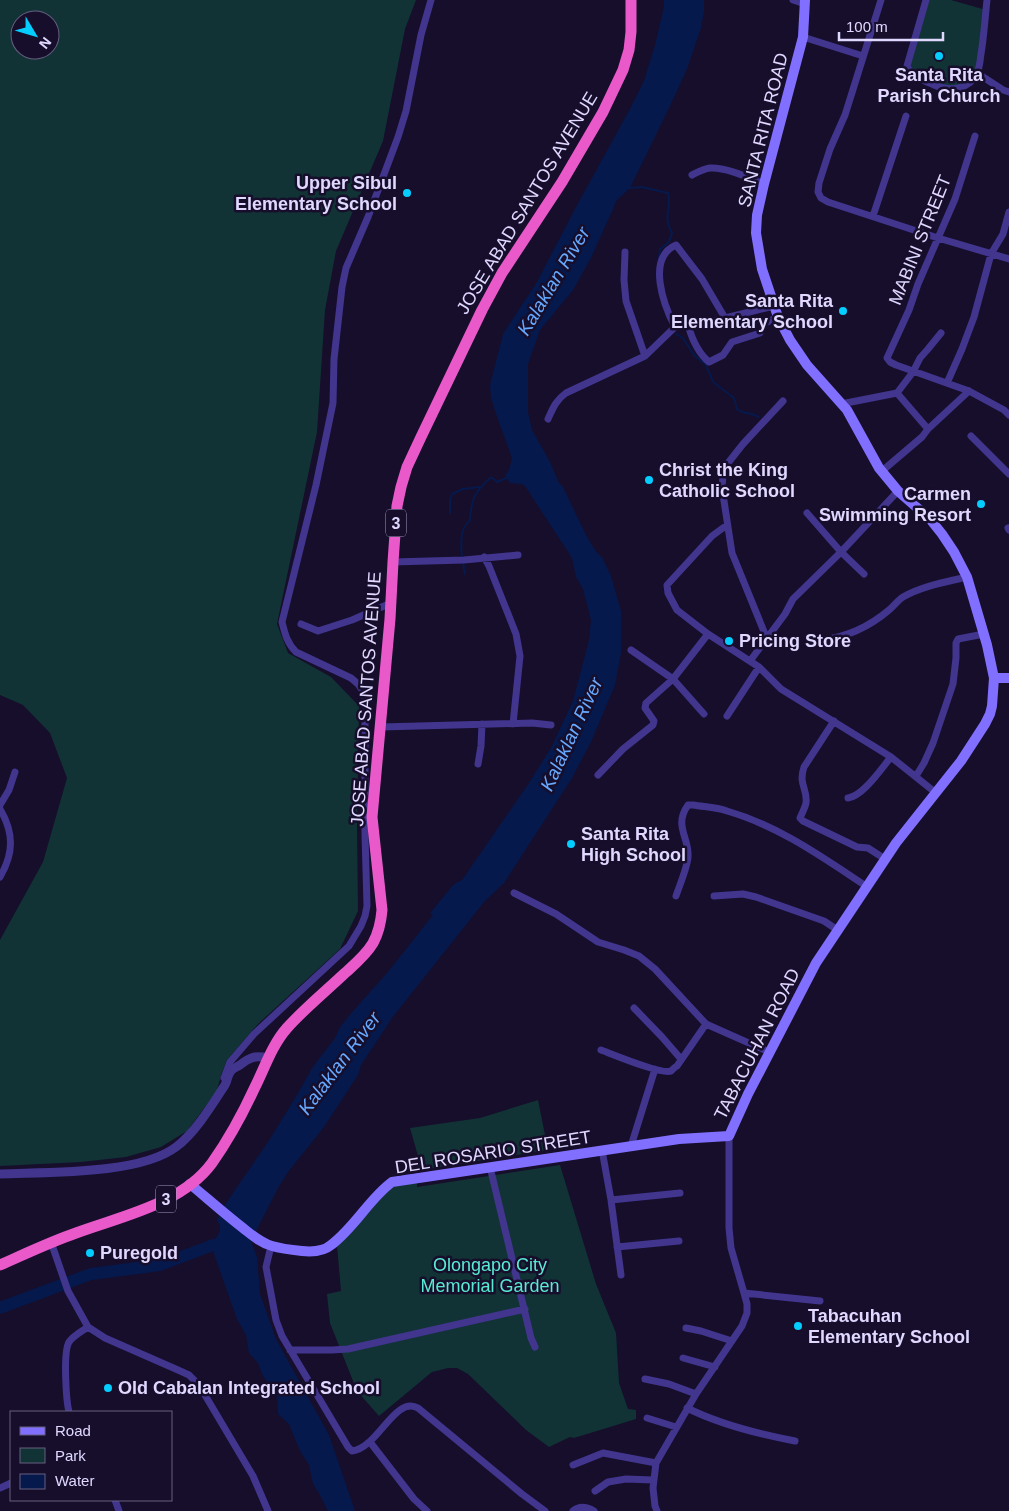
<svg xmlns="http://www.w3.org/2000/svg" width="1009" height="1511" font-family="Arial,sans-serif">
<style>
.green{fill:#113335;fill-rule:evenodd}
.water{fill:#06194c}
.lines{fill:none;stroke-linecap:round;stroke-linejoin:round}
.stream{stroke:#06194c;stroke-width:2}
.river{stroke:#06194c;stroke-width:12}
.minor{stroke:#41358e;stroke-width:7}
.tertiary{stroke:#41358e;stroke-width:9}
.secondary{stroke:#816fff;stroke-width:10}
.trunk{stroke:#e959ca;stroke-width:11}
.poi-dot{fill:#04cdff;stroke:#160e2b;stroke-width:2}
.labels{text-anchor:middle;stroke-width:5;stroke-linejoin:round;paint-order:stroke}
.shield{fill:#160e2b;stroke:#a39bbf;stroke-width:1}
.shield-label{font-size:16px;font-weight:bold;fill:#e0d8ff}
.poi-label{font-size:18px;font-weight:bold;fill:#e0d8ff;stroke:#160e2b;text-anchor:start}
.street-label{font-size:18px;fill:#e0d8ff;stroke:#160e2b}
.park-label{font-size:18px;fill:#59ead4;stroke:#160e2b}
.water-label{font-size:19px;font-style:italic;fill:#66a9ff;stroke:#160e2b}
</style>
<rect width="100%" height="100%" fill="#160e2b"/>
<!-- green -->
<path class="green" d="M0 0H416L405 29 383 141 336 251 325 310 317 432 277 624 288 653 331 677 359 706 357 824 358 911 340 949 258 1024 227 1060 221 1075 217 1091 187 1131 161 1147 126 1157 81 1162 0 1166V940L43 862 67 778 50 733 23 705 0 695ZM20 20H50V50H20Z
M926 0H951L986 10 980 63 972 81 949 89 909 70Z
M538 1100 548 1150 422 1170 410 1128 480 1118Z
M560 1165 596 1284 616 1333 619 1383 628 1409 636 1410V1419L574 1438 570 1437 549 1447 526 1430 468 1374 457 1368H448L432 1372 379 1416 357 1391 330 1323 327 1294 341 1291 337 1245 390 1186 417 1183V1187Z"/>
<!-- water -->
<path class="water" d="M664 0H704V11L701 28 687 69 670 106 630 188 617 200 591 258 573 290 540 330 528 364V412L532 430 550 462 559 483 563 487 587 537 597 553 602 557 611 576 621 611V653L615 685 591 742 572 778 504 883 484 902 392 1018 361 1065 358 1075 324 1127 288 1172 278 1188 251 1241 257 1257 260 1294 276 1339 329 1435 355 1511H328L320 1495 313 1484 309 1465 300 1451 289 1424 278 1414 277 1397 262 1374 258 1363 249 1353 246 1335 237 1319 214 1254 213 1242C219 1234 223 1229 217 1220L226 1203 268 1142 297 1095 312 1068 335 1038 340 1027 354 1010 387 973 433 915 430 913 454 884 462 880 529 783 552 746 573 701 589 640 591 620 583 589 576 577 572 558 525 486 521 484 510 483 505 475 509 470 512 458 495 411 491 397 490 385 503 334 537 282 576 207 631 107 644 81 655 45 664 7Z"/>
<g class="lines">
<!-- stream -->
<path class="stream" d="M629 188 642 187 668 193C672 211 662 215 672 233L669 242 660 249 659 259
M676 334 683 338 694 355 706 365 713 382 734 398 737 409 742 412 752 414 759 417
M450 513V499L452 494 463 489 480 487
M465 574C462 558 456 531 470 520 471 499 475 492 490 478H493L497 482 509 477"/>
<!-- river -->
<path class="river" d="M0 1308 91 1274 160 1265 213 1245 229 1250"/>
<!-- minor -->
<path class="minor" d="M793 0 805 4
M881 0 845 115 830 149 819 183 818 192 821 198 828 202 938 238 1009 259
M926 0 907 66C911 76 925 81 934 85 949 92 970 90 977 73 980 67 980 60 981 54 984 36 985 18 987 0
M803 37 863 56
M977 73 1003 90 1009 92
M975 136 955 199 918 284 909 310 887 358 890 362 896 365 969 391 1004 410 1009 415
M692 175C698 172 703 169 710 168 726 167 749 178 764 184
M873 216 906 116
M625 252 624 280 626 301 645 356
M688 325C692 339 698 353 709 362L723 355 732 342 760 333 765 323 778 317
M675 327C664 306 646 258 676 245L702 279 725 318
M947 383 962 349 974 317 991 254 1003 234 1009 212
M897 393 928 429 969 391
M841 404 897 393 913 372 920 358 928 349 941 333
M548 419C553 408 556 400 566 393L645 356 675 327 705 323 774 306
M971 436 1009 474
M882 471 922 437 928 429
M807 513 841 552 864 574
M727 525 712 536 667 585 668 593 677 610 708 634 759 667 781 689 891 757 936 793
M1008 528 1009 530
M484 557 489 566 516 634 520 656 513 724
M393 562 464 560 518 555
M301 624 318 631 352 620 391 603
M767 639 732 553 722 488 723 475 728 463 743 444 783 401
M822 640C847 637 869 627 889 610 894 606 898 600 903 597 922 586 946 582 967 577
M631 650 673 679 704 714
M750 661 785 614 793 599 841 552 898 491
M727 716 759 667
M834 721 804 767C798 785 808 789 806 803 805 808 802 813 800 818L803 821 857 847 868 848 885 859
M381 727 532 723 551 725
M478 764 481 746 482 724
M598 775 623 749 653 725 654 721 645 708 646 703 673 679 708 634
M916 776 924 763 933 743 953 684 956 658V643L958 639 984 634
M848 798C863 796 881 769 891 757
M0 805 9 790 15 772
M0 809C14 833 14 853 0 877
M514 893 556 914 598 942 624 950 639 956 655 969 706 1024 769 1052
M676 896C680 884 686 871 688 858 690 838 673 826 688 805H693C704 807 716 807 727 811 779 826 822 857 866 886
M714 896 743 894 756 897 824 921 839 931
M634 1008 662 1037 681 1059
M601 1050C612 1054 662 1075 671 1071 671 1071 676 1066 677 1066L706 1024
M224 1078 230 1062 254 1034 349 946 361 926 365 916 367 906 365 835V694L358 684 351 678 296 652C287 643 285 634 282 622L316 485 333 403 334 359 342 287 346 268 368 217 398 137 406 111 421 35 431 0
M631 1146 655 1069
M602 1150 611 1200 621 1275
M490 1167 531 1338 535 1347
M611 1200 680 1193
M51 1242 68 1291 88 1327 105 1338 178 1370 189 1375 199 1385 253 1476 268 1511
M271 1246 266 1267 276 1320 282 1336 348 1447 352 1451C378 1448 395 1395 418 1408L522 1494 545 1511
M617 1247 679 1241
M744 1293 820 1301
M686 1328 701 1331 732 1341
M290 1350H332L348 1349 525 1309
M683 1358 715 1367
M645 1379 669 1384 696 1394
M687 1408C721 1425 758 1434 795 1441
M69 1412C66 1400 63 1352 69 1342 73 1336 82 1331 88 1327
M647 1418 676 1427
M370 1442 414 1499 427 1511
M573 1465 603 1453 656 1463
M0 1488 11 1483
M595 1491 608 1482 626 1479 653 1480
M115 1500 119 1511
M573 1511C580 1505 587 1507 594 1511
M657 1511 655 1506 653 1488 656 1463 696 1394 742 1326 747 1313V1304L744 1293 731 1248 729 1228V1136"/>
<!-- tertiary -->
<path class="tertiary" d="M0 1174C46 1172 139 1175 176 1147 195 1133 212 1105 225 1085 228 1080 227 1075 231 1071 233 1068 237 1067 240 1065 250 1057 256 1055 268 1058"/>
<!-- secondary -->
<path class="secondary" d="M994 678H1009
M190 1184C208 1199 225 1214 243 1228 252 1235 261 1243 272 1246 282 1249 292 1250 302 1251 312 1252 323 1252 331 1245 355 1227 369 1199 392 1182L679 1139 729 1136 748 1094 816 963 896 843 961 761 985 724 990 714 992 706 994 678 987 645 967 577 954 552 942 534 930 519 898 491 879 468 847 410 807 365 790 340 778 317 762 269 756 233 757 215 764 184 803 37 805 0"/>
<!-- trunk -->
<path class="trunk" d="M0 1265C25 1254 50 1242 76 1233 122 1216 182 1204 212 1163 229 1139 243 1113 255 1087 265 1067 272 1045 287 1028 305 1008 326 991 345 973 355 964 366 955 373 943 379 932 381 922 382 910L372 817 390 619 393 562 397 506 401 487 407 467 421 437 482 310 502 273 562 182 603 112 623 70 629 50 631 32V0"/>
</g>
<!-- markers -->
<g class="poi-dot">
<circle cx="939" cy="56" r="5"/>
<circle cx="407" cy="193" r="5"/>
<circle cx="843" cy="311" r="5"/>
<circle cx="649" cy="480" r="5"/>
<circle cx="981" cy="504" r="5"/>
<circle cx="729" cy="641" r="5"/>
<circle cx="571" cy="844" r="5"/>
<circle cx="90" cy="1253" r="5"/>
<circle cx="798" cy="1326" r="5"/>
<circle cx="108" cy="1388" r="5"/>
</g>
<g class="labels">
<!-- shield labels -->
<g class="shield">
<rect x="386" y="509.5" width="20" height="27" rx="4"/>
<rect x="156" y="1185.5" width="20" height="27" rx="4"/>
</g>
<g class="shield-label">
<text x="396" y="529">3</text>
<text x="166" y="1205">3</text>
</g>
<!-- poi labels -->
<g class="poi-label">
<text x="939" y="81" text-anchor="middle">Santa Rita<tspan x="939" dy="21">Parish Church</tspan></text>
<text x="397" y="189" text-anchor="end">Upper Sibul<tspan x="397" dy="21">Elementary School</tspan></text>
<text x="833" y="307" text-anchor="end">Santa Rita<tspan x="833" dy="21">Elementary School</tspan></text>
<text x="659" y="476">Christ the King<tspan x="659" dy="21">Catholic School</tspan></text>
<text x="971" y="500" text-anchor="end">Carmen<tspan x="971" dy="21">Swimming Resort</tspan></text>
<text x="739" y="647">Pricing Store</text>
<text x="581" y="840">Santa Rita<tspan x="581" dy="21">High School</tspan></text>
<text x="100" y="1259">Puregold</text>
<text x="808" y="1322">Tabacuhan<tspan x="808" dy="21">Elementary School</tspan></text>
<text x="118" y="1394">Old Cabalan Integrated School</text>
</g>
<!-- street labels -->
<g class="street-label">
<text transform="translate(763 130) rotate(-76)" y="6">SANTA RITA ROAD</text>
<text transform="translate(527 203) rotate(-59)" y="6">JOSE ABAD SANTOS AVENUE</text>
<text transform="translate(920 240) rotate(-68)" y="6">MABINI STREET</text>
<text transform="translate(366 699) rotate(-86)" y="6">JOSE ABAD SANTOS AVENUE</text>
<text transform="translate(757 1044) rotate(-63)" y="6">TABACUHAN ROAD</text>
<text transform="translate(493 1152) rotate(-9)" y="6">DEL ROSARIO STREET</text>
</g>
<!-- park labels -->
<g class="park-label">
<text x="490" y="1271">Olongapo City<tspan x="490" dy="21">Memorial Garden</tspan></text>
</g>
<!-- water labels -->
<g class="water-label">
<text transform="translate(553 281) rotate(-59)" y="7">Kalaklan River</text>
<text transform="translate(571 734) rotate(-65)" y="7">Kalaklan River</text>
<text transform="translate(339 1063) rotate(-53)" y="7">Kalaklan River</text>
</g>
</g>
<!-- legend -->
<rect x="10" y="1411" width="162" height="90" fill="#160e2b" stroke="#675f80"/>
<rect x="20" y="1427" width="25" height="8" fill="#816fff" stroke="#675f80"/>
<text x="55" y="1436" font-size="15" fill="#e0d8ff">Road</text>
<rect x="20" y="1448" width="25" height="15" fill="#113335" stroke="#675f80"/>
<text x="55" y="1461" font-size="15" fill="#e0d8ff">Park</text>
<rect x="20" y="1474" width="25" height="15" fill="#06194c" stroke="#675f80"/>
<text x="55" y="1486" font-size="15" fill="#e0d8ff">Water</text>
<!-- north arrow -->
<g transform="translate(35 35) rotate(128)"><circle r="24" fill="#160e2b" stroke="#675f80"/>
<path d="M0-4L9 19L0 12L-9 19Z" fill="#04cdff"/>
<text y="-8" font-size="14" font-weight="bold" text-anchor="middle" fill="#e0d8ff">N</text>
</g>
<!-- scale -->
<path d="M839 32v8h104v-8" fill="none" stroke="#e0d8ff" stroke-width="2.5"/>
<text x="846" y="32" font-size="15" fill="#e0d8ff" stroke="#160e2b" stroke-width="4" paint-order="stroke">100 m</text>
</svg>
